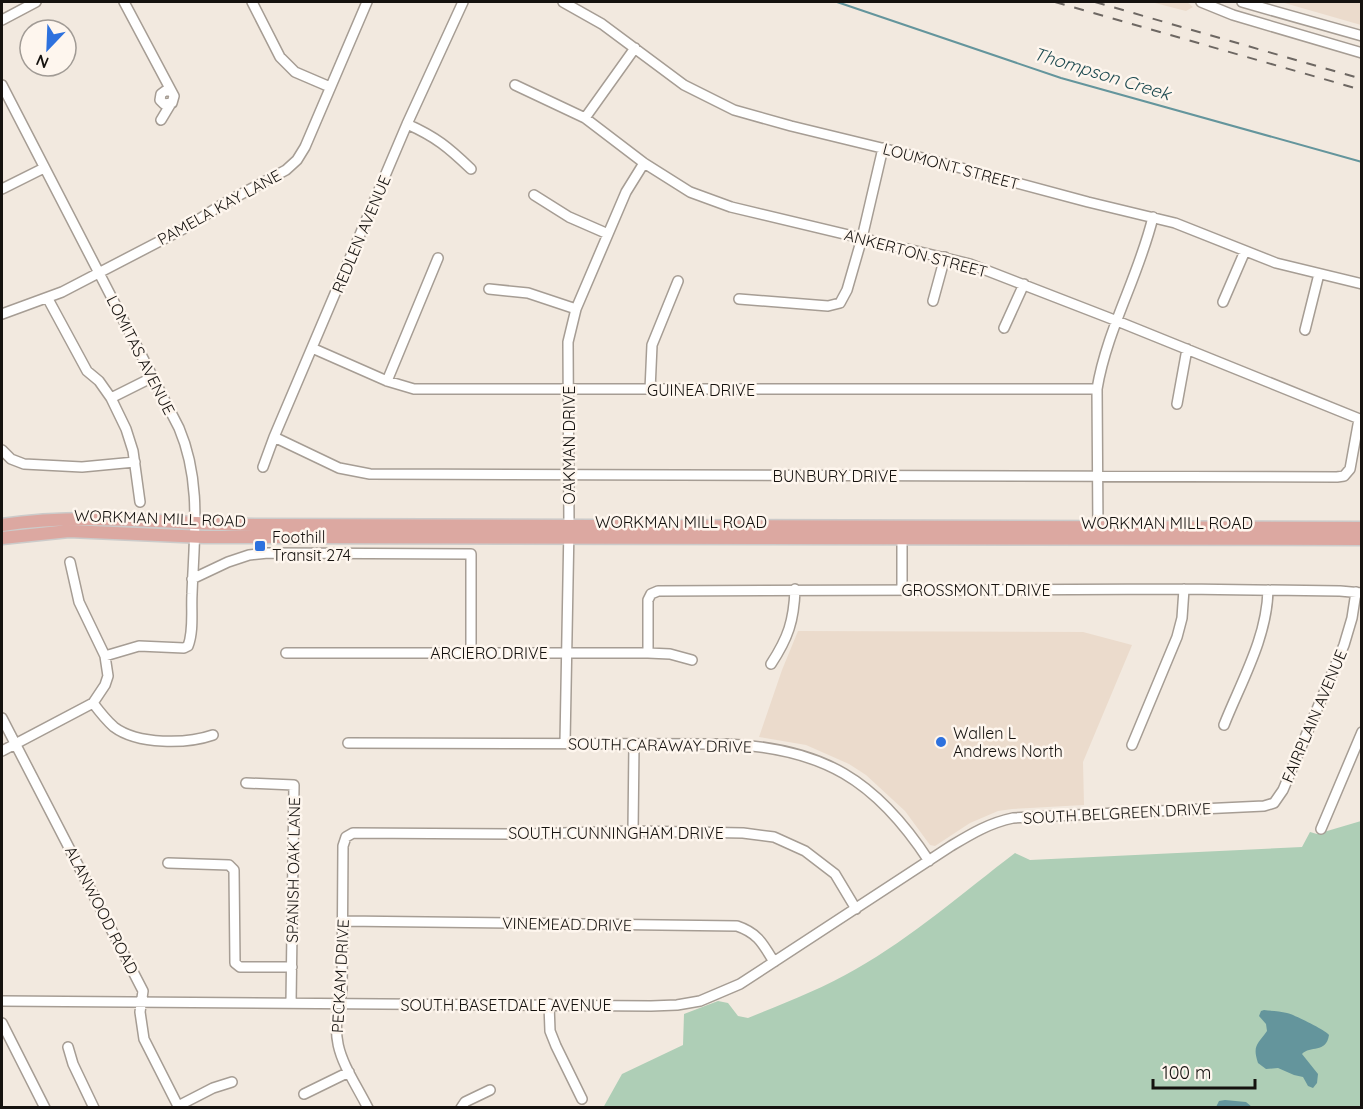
<svg xmlns="http://www.w3.org/2000/svg" width="1363" height="1109" font-family="Quicksand,sans-serif">
<style>
.built{fill:#ebdbcc}
.green{fill:#aeceb6}
.water{fill:#64959c}
.lines{fill:none;stroke-linecap:round;stroke-linejoin:round}
.stream{stroke:#64959c;stroke-width:2}
.minor-casing{stroke:#a69d94;stroke-width:12}
.major-casing{stroke:#cccbca;stroke-width:15}
.minor{stroke:#fff;stroke-width:9}
.major{stroke:#dca8a1;stroke-width:12}
.rail{stroke:#6d6762;stroke-width:2;stroke-dasharray:10 10;stroke-linecap:butt}
.poi-dot{fill:#2d71de;stroke:#fef6ee;stroke-width:2}
.labels{text-anchor:middle;stroke-width:5;stroke-linejoin:round;paint-order:stroke}
.street-label{font-size:16px;fill:#15120f;stroke:#fef6ee}
.poi-label{font-size:16px;fill:#15120f;stroke:#fef6ee;text-anchor:start}
.water-label{font-size:18px;font-style:italic;fill:#1d4a50;stroke:#fef6ee}
</style>
<rect width="100%" height="100%" fill="#f2e9df"/>
<!-- built -->
<path class="built" d="M1151 2H1187L1193 7 1186 11Z
M1281 2H1361V25Z
M798 631 1083 632 1132 645 1083 762 1084 805 1012 809 998 811 970 823 935 846 930 845 905 811 866 775 849 764 806 745 759 737 782 670Z"/>
<!-- green -->
<path class="green" d="M1361 821V1107L603 1108 622 1074 683 1045 684 1014 718 1001 728 1003 738 1016 748 1018C784 1003 822 989 856 969 911 938 965 891 1015 853L1030 860 1302 847 1310 832 1317 834Z"/>
<!-- water -->
<path class="water" d="M1264 1010C1271 1011 1280 1011 1287 1013 1293 1014 1327 1031 1329 1035 1326 1054 1310 1045 1302 1054L1318 1074 1317 1083 1313 1088 1308 1086 1303 1077 1294 1075 1278 1068 1266 1069 1258 1063C1252 1045 1258 1044 1267 1031L1266 1024 1259 1016 1261 1011Z
M1225 1100 1246 1102 1252 1107H1216L1219 1101Z"/>
<g class="lines">
<!-- stream -->
<path class="stream" d="M837 2 1061 78 1362 162"/>
<!-- minor casing -->
<g class="minor-casing">
<path id="minor" d="M124 2 174 96 172 103 164 104 160 100 161 94 165 91H171
M252 2 280 57 295 72 330 87
M563 2 602 24 684 85 734 110 791 126 931 160 1088 202 1175 223 1276 263 1362 284
M1201 2 1233 15 1362 53
M1242 2 1362 36
M2 20 36 2
M2 85 179 428C202 482 194 537 192 594 191 610 194 631 188 646L184 648 139 646 105 656
M515 85 585 118 644 163 690 192 731 207 970 264 1117 321 1362 420
M585 118 635 48
M161 120 170 105
M407 124C436 137 448 147 471 169
M2 189 44 168
M534 195 569 217 608 234
M489 289 528 293 576 309
M48 299 87 371 99 381 111 398 126 429 133 451 140 502
M739 299 828 306 840 303 847 290 862 238 883 148
M933 301 945 257
M1223 302 1245 251
M2 314 62 292 187 227 221 205 286 170 297 160 305 147 367 2
M1004 328 1024 284
M1305 330 1319 274
M312 348 387 381 414 389H1097
M387 381 438 258
M650 390 652 345 678 281
M111 398 153 377
M1177 404 1187 349
M274 437 339 468 370 474 1337 477 1344 476 1350 469 1359 419
M2 450 11 459 24 464 82 467 135 462
M263 467 274 437 407 124 463 2
M1098 531 1097 389C1107 329 1139 276 1153 217
M192 579 228 562 249 555 268 553 471 554V653
M902 590V533
M286 653H648L670 654 692 660
M648 653V600L651 594 658 591 1184 589 1340 591 1362 593
M771 664C788 638 794 621 795 589
M93 703C99 711 106 720 114 727 138 745 187 744 213 735
M2 718 143 991 140 1012 144 1039 179 1108
M1224 725C1241 682 1267 638 1268 590
M348 743 726 744C823 748 876 780 929 861
M565 743 569 526 568 342 576 309 626 192 644 163
M1132 745 1177 637 1182 618 1184 589
M2 751 93 703 105 685 108 676 105 656 79 602 70 562
M246 783 294 785 291 1003
M1321 829 1362 732
M633 831 634 744
M168 863 229 865 234 870 235 963 240 967H292
M343 921 737 926C758 933 763 944 774 962
M2 1001 651 1006 677 1005 700 1001 740 984 951 846C971 834 989 823 1013 818L1264 806 1274 803 1283 790 1344 645 1352 618 1356 592
M549 1004 550 1031 556 1046 582 1099
M2 1023 45 1108
M68 1047 73 1064 94 1108
M304 1094 349 1072
M178 1106 213 1088 232 1082
M368 1108C344 1062 327 1046 342 992L343 846 346 837 353 833 527 834 633 831 743 833 774 837 805 851 835 874 856 909
M461 1108 465 1102 490 1090"/>
</g>
<!-- major casing -->
<g class="major-casing">
<path id="major" d="M2 525C86 512 171 524 255 525L1362 528
M2 538 69 531 204 537 1362 539"/>
</g>
<!-- minor -->
<use href="#minor" class="minor"/>
<!-- major -->
<use href="#major" class="major"/>
<!-- rail -->
<path class="rail" d="M1055 2 1362 90
M1095 2 1362 79"/>
</g>
<!-- markers -->
<g class="poi-dot">
<rect x="254" y="540" width="12" height="12" rx="3"/>
<circle cx="941" cy="742" r="6"/>
</g>
<g class="labels">
<!-- street labels -->
<g class="street-label">
<text transform="translate(951 166) rotate(15)" y="6">LOUMONT STREET</text>
<text transform="translate(219 207) rotate(-29)" y="6">PAMELA KAY LANE</text>
<text transform="translate(361 234) rotate(-67)" y="6">REDLEN AVENUE</text>
<text transform="translate(916 253) rotate(15)" y="6">ANKERTON STREET</text>
<text transform="translate(141 355) rotate(63)" y="6">LOMITAS AVENUE</text>
<text x="701" y="396">GUINEA DRIVE</text>
<text transform="translate(569 445) rotate(-90)" y="6">OAKMAN DRIVE</text>
<text x="835" y="482">BUNBURY DRIVE</text>
<text transform="translate(160 518) rotate(2)" y="6">WORKMAN MILL ROAD</text>
<text x="681" y="528">WORKMAN MILL ROAD</text>
<text x="1167" y="529">WORKMAN MILL ROAD</text>
<text x="976" y="596">GROSSMONT DRIVE</text>
<text x="489" y="659">ARCIERO DRIVE</text>
<text transform="translate(1314 716) rotate(-67)" y="6">FAIRPLAIN AVENUE</text>
<text transform="translate(660 745) rotate(1)" y="6">SOUTH CARAWAY DRIVE</text>
<text transform="translate(1117 813) rotate(-3)" y="6">SOUTH BELGREEN DRIVE</text>
<text x="616" y="839">SOUTH CUNNINGHAM DRIVE</text>
<text transform="translate(293 870) rotate(-89)" y="6">SPANISH OAK LANE</text>
<text transform="translate(102 910) rotate(63)" y="6">ALANWOOD ROAD</text>
<text transform="translate(567 924) rotate(1)" y="6">VINEMEAD DRIVE</text>
<text transform="translate(340 976) rotate(-87)" y="6">PECKAM DRIVE</text>
<text x="506" y="1011">SOUTH BASETDALE AVENUE</text>
</g>
<!-- poi labels -->
<g class="poi-label">
<text x="272" y="543">Foothill<tspan x="272" dy="18">Transit 274</tspan></text>
<text x="953" y="739">Wallen L<tspan x="953" dy="18">Andrews North</tspan></text>
</g>
<!-- water labels -->
<g class="water-label">
<text transform="translate(1102 74) rotate(17)" y="6">Thompson Creek</text>
</g>
</g>
<!-- border -->
<rect width="1363" height="1109" fill="none" stroke="#15120f" stroke-width="6"/>
<!-- north arrow -->
<g transform="translate(48 48) rotate(203)"><circle r="28" fill="#fef6ee" stroke="#a19b95" stroke-width="1.5"/>
<path d="M0-4.5L10 22L0 15L-10 22Z" fill="#2d71de"/>
<text y="-9" font-size="16" font-weight="bold" text-anchor="middle" fill="#15120f">N</text>
</g>
<!-- scale -->
<path d="M1153 1079v9h102v-9" fill="none" stroke="#15120f" stroke-width="3"/>
<text x="1162" y="1079" font-size="18" fill="#15120f" stroke="#fef6ee" stroke-width="4.5" paint-order="stroke">100 m</text>
</svg>
